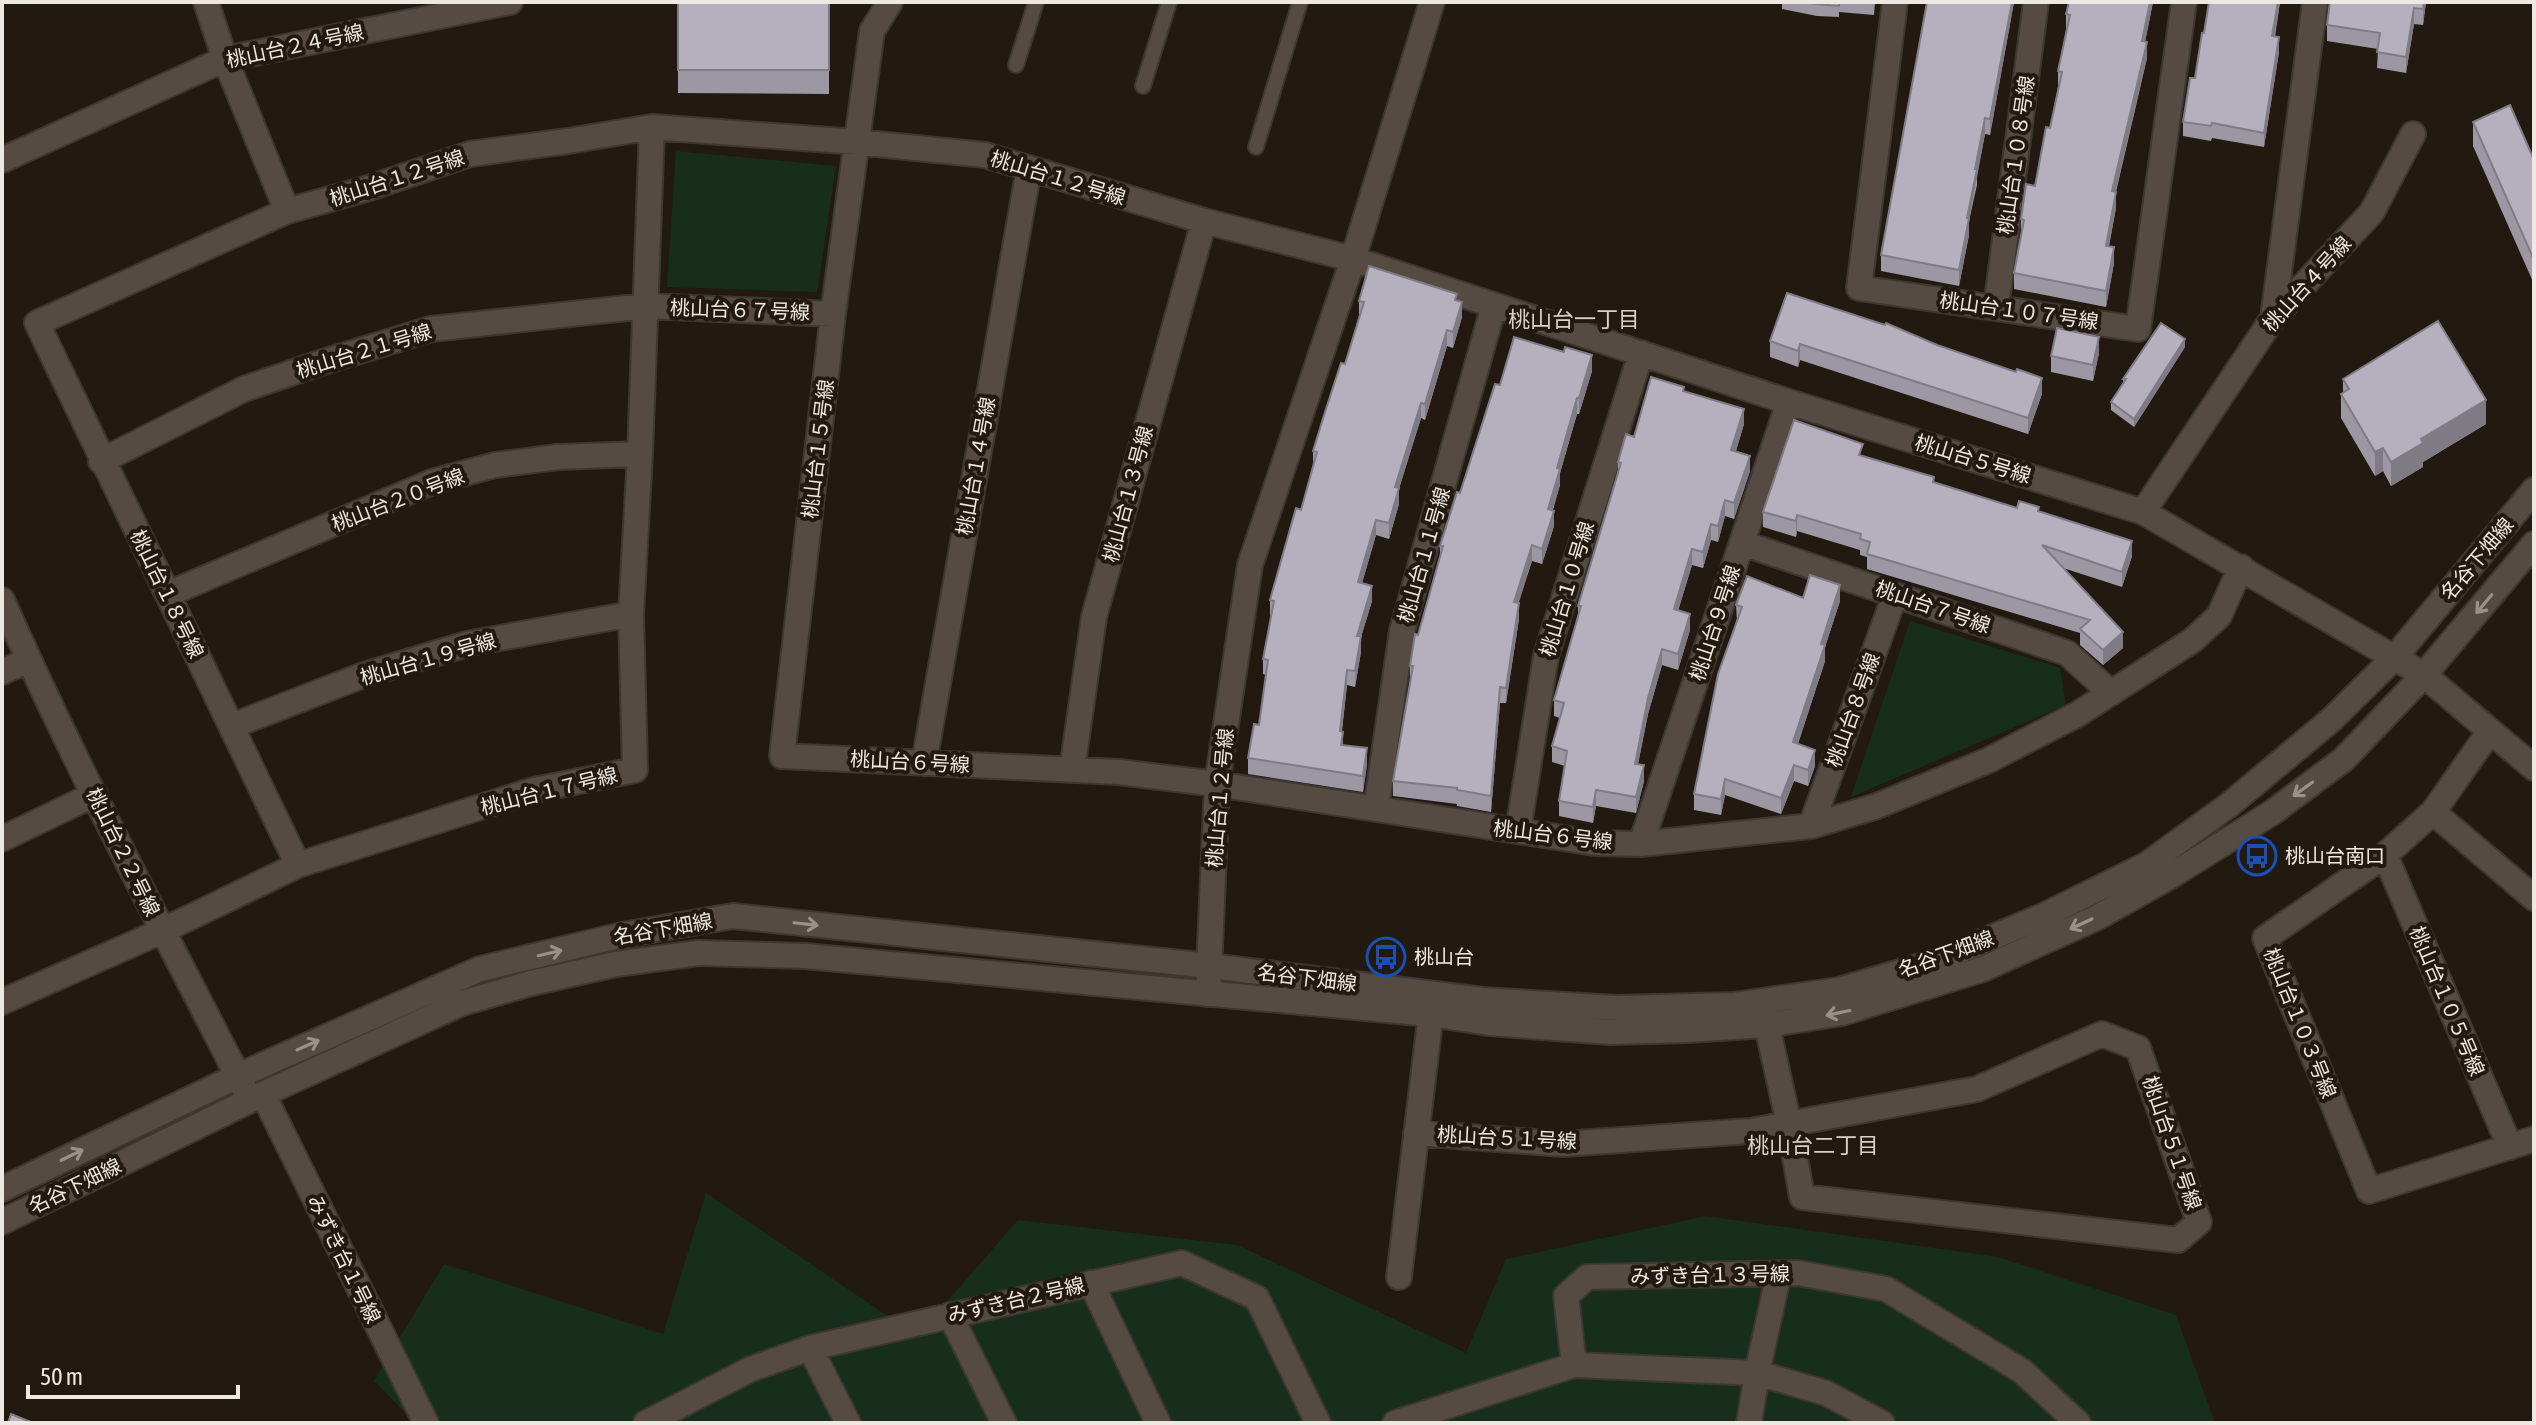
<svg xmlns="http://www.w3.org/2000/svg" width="2536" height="1425" font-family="'Asap Condensed','Noto Sans JP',sans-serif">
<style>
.green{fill:#162e1b}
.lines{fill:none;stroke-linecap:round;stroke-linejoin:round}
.service-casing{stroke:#3d3732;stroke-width:18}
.minor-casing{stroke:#3d3732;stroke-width:28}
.tertiary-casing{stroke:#3d3732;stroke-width:28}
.service{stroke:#554b42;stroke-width:14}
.minor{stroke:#554b42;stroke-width:24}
.tertiary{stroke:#554b42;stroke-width:24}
.wall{fill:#9d97a3}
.shaded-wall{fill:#7f7b85}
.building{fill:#b6b0be;stroke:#7f7b85;stroke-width:2}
.oneway{stroke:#9a928a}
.labels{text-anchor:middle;stroke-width:8;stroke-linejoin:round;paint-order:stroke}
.street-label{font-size:20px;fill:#eee8e2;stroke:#221a11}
.poi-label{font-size:20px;fill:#eee8e2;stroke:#221a11;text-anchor:start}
.neighbourhood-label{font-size:22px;fill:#dbd0c5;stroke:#221a11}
</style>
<rect width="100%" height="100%" fill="#221a11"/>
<!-- green -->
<path class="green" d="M676 151 836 166 817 292 667 287Z
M1910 621 2060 668 2066 705 1851 797Z
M706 1193 917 1336 1018 1220 1237 1245 1466 1353 1506 1259 1706 1216 1998 1257 2176 1315 2215 1423H415L374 1381 444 1264 663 1334Z"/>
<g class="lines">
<!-- service casing -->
<g class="service-casing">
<path id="service" d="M1016 65 1036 2
M1143 86 1169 2
M1256 147 1300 2"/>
</g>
<!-- minor casing -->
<g class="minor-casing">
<path id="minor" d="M206 2 225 59 287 211
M890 2 872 31 833 314 782 756 1119 772 1217 784 1595 843 1641 844 1811 826 1877 806 1989 760 2078 714 2193 640 2219 616 2241 567
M1432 2 1353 259 1789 402 2143 512 2424 675 2534 768
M1895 2 1859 288 2138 329 2184 2
M2 160 225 59 510 2
M1996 308 2036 2
M2273 318 2315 2
M101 461 244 389 323 362 431 329 646 306 833 314
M2143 512 2273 318 2372 212 2413 134
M1742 543 2067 653 2111 693
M168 594 432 482 495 465 558 457 640 454
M2 600C77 770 166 935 250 1100
M2 672 28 660
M232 726 361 676 467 644 631 614
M2490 731 2433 812 2385 855 2265 938 2369 1191 2534 1139
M924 763 1029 168
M1072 770 1094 617 1204 221
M1376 809 1402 631 1494 305
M2433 812 2534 898
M1811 826 1895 595
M1518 831 1546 656 1641 353
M2 839 95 794
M1641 844 1789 402
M2385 855 2510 1147
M298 865 37 323 287 211 369 188 470 154 568 141 652 127 857 142 985 155 1204 221 1353 259 1250 565 1217 784 1208 994
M2 1002 162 931 298 865 534 790 635 770 631 614 640 454 652 127
M263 1094 426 1423
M1416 1133 1563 1144 1751 1131 1977 1089 2102 1034 2138 1048 2199 1222 2178 1240 1802 1197 1789 1124 1763 1008
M1399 1277 1433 996
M1091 1283 1158 1423
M950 1315 1004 1423
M810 1348 848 1423
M1574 1365 1566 1296 1587 1277 1798 1273 1886 1289 2022 1371 2078 1423
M646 1423 751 1369 810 1348 1182 1263 1257 1298 1318 1423
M1395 1423 1574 1365 1757 1373 1826 1393 1882 1423
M1749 1423 1757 1373 1779 1273"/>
</g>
<!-- tertiary casing -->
<g class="tertiary-casing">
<path id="tertiary" d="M2 1189 238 1076 480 969 622 935 733 916 1210 966 1483 1000 1617 1008 1734 1005 1839 990 1934 962 2043 916 2146 865 2229 805 2331 720 2395 657 2534 490
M2 1222 263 1094 462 1003 531 983 616 964 698 953 805 956 1430 1014 1489 1023 1610 1032 1688 1030 1766 1025 1842 1013 1983 969 2098 917 2174 874 2273 812 2344 759 2424 675 2534 544"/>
</g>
<!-- service -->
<use href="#service" class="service"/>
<!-- minor -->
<use href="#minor" class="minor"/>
<!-- tertiary -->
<use href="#tertiary" class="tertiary"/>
</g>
<!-- wall -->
<path class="wall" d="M678 2H829V94L678 93Z
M1782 2H1875L1874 15 1839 12V17L1817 16 1782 9Z
M1927 2H2014L1990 135 1985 134 1977 175V185L1969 221V235L1959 286 1881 271V255Z
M2069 2H2153L2145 42 2147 58 2116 192V208L2109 246 2114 263 2106 307 2014 289V273L2021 235V219L2035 186 2050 128 2058 87V71L2066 30V14Z
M2209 2H2280L2275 37 2279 52 2264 147 2212 138 2211 141 2183 136V122L2195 78Z
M2426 2 2423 25 2414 24 2406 73 2377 68 2378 49 2327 41V25Z
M2473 122 2534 160V284L2473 146Z
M1457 300 1462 317 1453 348 1447 346 1425 420 1421 418 1399 488V504L1389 539 1376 535 1362 583 1372 601 1361 637V652L1355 687 1347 685 1342 731 1343 745 1367 764 1363 792 1248 774V758L1259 725 1266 675 1263 674V659L1271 616 1270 615V600L1301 510 1313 467V451L1345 364 1359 316V301Z
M1770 341 1937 345 2016 372 2042 394 2028 434 1800 360 1798 367 1770 357Z
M2185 347 2134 427 2111 410V402L2123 383V379Z
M2099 353 2093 381 2051 372V356Z
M1592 371 1579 414H1577L1560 473V485L1553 510 1554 526 1542 564 1532 561 1518 603 1519 619 1506 703H1500L1491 812 1457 806V804L1393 796V781L1410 681V666L1440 557V546L1500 385Z
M2343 379 2486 424 2423 462V467L2391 486 2383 471 2375 476 2341 418V394L2343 393Z
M1684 391 1744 424 1736 451 1750 471 1734 519 1725 516 1718 542 1711 540 1703 568 1692 565 1678 610 1690 630 1678 670 1662 665 1648 714 1638 764 1644 781 1636 813 1596 806 1593 823 1559 816V801L1565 766 1552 762V746L1560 718 1554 716V700L1578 617V606L1618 475V462L1634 437Z
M1863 456 1934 483 2017 508 2039 511 2132 556 2122 587 2063 568 2123 648 2103 665 2080 645V633L1867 569V557L1860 555V550L1797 531 1796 537 1763 527V512Z
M1803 598 1840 601 1825 647V661L1798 744 1815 766 1808 786 1794 781 1781 814 1725 795 1721 815 1694 810V794L1737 621 1736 605Z"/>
<!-- shaded-wall -->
<path class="shaded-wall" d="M2012 2H2014L1990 135V119Z
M2150 2H2153L2142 57V41Z
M2278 2H2280L2272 51V36Z
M2424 2H2426L2423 25V9Z
M2414 8V24L2406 73V57Z
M2279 37V52L2264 147V133Z
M2147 42V58L2112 207V191Z
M1985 118V134L1969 221V235L1959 286V270L1975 169Z
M2116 192V208L2106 262V246Z
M2114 247V263L2106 307V291Z
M1462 302V317L1453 348V332Z
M1447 330V346L1425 420V404Z
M2099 337V353L2093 381V365Z
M2185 339V347L2134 427V419Z
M1800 344V360L1798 367V351Z
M1592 355V371L1579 414V398Z
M2042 378V394L2028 434V418Z
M1577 398V414L1560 473V485L1548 524V509L1557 468Z
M2486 400V424L2423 462V467L2391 486V462L2421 439Z
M1421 403V418L1395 502V487Z
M1744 409V424L1731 466V450Z
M2383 448V471L2375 476V452Z
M1750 456V471L1734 519V503Z
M1399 488V504L1389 539V523Z
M1725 500V516L1718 542V526Z
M1554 511V526L1542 564V549Z
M1797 515V531L1796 537V521Z
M1376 520V535L1358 597V582Z
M1711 524V540L1703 568V552Z
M2132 541V556L2122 587V572Z
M1532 545V561L1514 618V602Z
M1692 549V565L1674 625V609Z
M1840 585V601L1825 647V661L1793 758V742L1821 644Z
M1372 586V601L1361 637V652L1355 687 1357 636Z
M1519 603V619L1506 703V688Z
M1690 614V630L1678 670V654Z
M2123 632V648L2103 665V650Z
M1662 649V665L1648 714 1635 779V764L1648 698Z
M1347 670V685L1340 747V731Z
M1500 687V703L1491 812V796Z
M1367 748V764L1363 792V776Z
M1815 750V766L1808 786V770Z
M1644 765V781L1636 813V797Z
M1794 765V781L1781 814V798Z
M1725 779V795L1721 815V799Z
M1596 790V806L1593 823V807Z"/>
<!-- building -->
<path class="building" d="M678 2H829V70H678Z
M1804 2H1839V6L1817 4Z
M1927 2H2012L1990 119 1985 118 1975 169H1977L1967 218H1969L1959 270 1881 255Z
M2069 2H2150L2142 41 2147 42 2112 191 2116 192 2106 246 2114 247 2106 291 2014 273 2024 220 2021 219 2026 184 2035 186 2046 127 2050 128 2062 72 2058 71 2070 15 2066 14Z
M2209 2H2278L2272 36 2279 37 2264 133 2212 123 2211 126 2183 122 2190 78H2195L2202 33H2204Z
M2330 2H2424L2423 9 2414 8 2406 57 2377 52 2380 33 2327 25Z
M2510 105 2534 160V260L2473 122Z
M1369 266 1457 294 1455 300 1462 302 1453 332 1447 330 1425 404 1421 403 1395 487 1399 488 1389 523 1376 520 1358 582 1372 586 1357 636H1361L1355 671 1347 670 1340 731 1343 732 1341 745 1367 748 1363 776 1248 758 1254 724 1259 725 1268 660 1263 659 1274 601 1270 600 1296 508 1301 510 1317 452 1313 451 1326 409 1341 363 1345 364 1364 302 1359 301Z
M1787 293 1885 325 1886 323 1937 345 2016 372 2017 369 2042 378 2028 418 1800 344 1798 351 1770 341Z
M2438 321 2486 400 2421 439 2423 443 2391 462 2383 448 2375 452 2341 394 2349 389 2343 379Z
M2161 323 2185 339 2134 419 2111 402 2126 379H2123Z
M2057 328 2099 337 2093 365 2051 356Z
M1514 337 1564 352 1565 347 1592 355 1579 398H1577L1557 468 1560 469 1548 509 1554 511 1542 549 1532 545 1514 602 1519 603 1506 688 1500 687 1491 796 1457 790V788L1393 781 1413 666H1410L1415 634 1418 635 1443 546H1440L1457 492 1460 493 1495 384 1500 385Z
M1651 377 1684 387 1683 391 1744 409 1731 450 1750 456 1734 503 1725 500 1718 526 1711 524 1703 552 1692 549 1674 609 1690 614 1678 654 1662 649 1648 698 1635 764 1644 765 1636 797 1596 790 1593 807 1559 801 1567 751 1552 746 1564 703 1554 700 1581 606H1578L1621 463 1618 462 1626 434 1634 437Z
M1794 420 1863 444 1859 455 1934 477 1933 482 2017 508 2019 501 2039 507 2038 511 2132 541 2122 572 2042 545 2123 632 2103 650 2080 629 2090 620 1867 554 1870 542 1860 539 1861 534 1797 515 1796 521 1763 512Z
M1810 575 1840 585 1821 644 1825 645 1793 742 1815 750 1808 770 1794 765 1781 798 1725 779 1721 799 1694 794 1718 674 1742 607 1736 605 1747 576 1803 598Z
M11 1414 33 1423H8Z"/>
<!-- one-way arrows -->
<defs><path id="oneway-shaft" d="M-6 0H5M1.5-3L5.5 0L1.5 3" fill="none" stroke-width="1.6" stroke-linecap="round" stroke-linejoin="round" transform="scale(2)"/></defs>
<g class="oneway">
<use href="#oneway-shaft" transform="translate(2484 604) rotate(130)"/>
<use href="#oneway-shaft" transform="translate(2303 789) rotate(144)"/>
<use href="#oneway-shaft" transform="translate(806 924) rotate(6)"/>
<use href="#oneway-shaft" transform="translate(2081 924) rotate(155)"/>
<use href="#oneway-shaft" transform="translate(550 953) rotate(-13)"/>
<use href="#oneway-shaft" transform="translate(1838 1013) rotate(168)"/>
<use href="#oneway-shaft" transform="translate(308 1045) rotate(-24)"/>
<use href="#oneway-shaft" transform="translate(72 1155) rotate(-26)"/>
</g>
<!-- icons -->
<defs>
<g id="bus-ring" transform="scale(2)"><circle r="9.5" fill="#221a11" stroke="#1a4fb4" stroke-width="1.5"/><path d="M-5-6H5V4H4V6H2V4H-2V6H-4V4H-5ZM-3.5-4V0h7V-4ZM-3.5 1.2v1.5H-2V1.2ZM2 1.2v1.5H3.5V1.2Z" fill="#1a4fb4"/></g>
</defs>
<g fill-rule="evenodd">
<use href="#bus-ring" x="2257" y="856"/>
<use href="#bus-ring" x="1386" y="957"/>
</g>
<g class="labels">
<!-- street labels -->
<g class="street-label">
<text transform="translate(295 46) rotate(-12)" y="7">桃山台２４号線</text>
<text transform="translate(2016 155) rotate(-82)" y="7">桃山台１０８号線</text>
<text transform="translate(397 178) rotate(-18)" y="7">桃山台１２号線</text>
<text transform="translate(1058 178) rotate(17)" y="7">桃山台１２号線</text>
<text transform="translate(2307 284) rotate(-48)" y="7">桃山台４号線</text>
<text transform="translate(740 310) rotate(2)" y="7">桃山台６７号線</text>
<text transform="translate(2019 311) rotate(8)" y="7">桃山台１０７号線</text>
<text transform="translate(364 351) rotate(-17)" y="7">桃山台２１号線</text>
<text transform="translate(818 449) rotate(-83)" y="7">桃山台１５号線</text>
<text transform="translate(1973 459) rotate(17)" y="7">桃山台５号線</text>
<text transform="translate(976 466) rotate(-80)" y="7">桃山台１４号線</text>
<text transform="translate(1128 494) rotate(-75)" y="7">桃山台１３号線</text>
<text transform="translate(398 500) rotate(-21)" y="7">桃山台２０号線</text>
<text transform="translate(1424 555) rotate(-74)" y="7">桃山台１１号線</text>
<text transform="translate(2477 559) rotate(-50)" y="7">名谷下畑線</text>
<text transform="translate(1567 589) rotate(-73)" y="7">桃山台１０号線</text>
<text transform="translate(167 594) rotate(64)" y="7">桃山台１８号線</text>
<text transform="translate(1933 607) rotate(19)" y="7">桃山台７号線</text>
<text transform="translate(1715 623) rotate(-72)" y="7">桃山台９号線</text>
<text transform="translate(428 659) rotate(-16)" y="7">桃山台１９号線</text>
<text transform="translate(1853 710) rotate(-70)" y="7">桃山台８号線</text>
<text transform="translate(910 762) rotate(3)" y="7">桃山台６号線</text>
<text transform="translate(549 791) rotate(-14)" y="7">桃山台１７号線</text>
<text transform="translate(1220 798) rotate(-85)" y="7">桃山台１２号線</text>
<text transform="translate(1553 835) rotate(7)" y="7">桃山台６号線</text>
<text transform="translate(123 852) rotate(64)" y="7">桃山台２２号線</text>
<text transform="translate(663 929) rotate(-10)" y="7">名谷下畑線</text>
<text transform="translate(1946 954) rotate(-20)" y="7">名谷下畑線</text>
<text transform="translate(1307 978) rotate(7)" y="7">名谷下畑線</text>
<text transform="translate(2447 1001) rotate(67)" y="7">桃山台１０５号線</text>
<text transform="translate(2300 1023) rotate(68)" y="7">桃山台１０３号線</text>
<text transform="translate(1507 1138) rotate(3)" y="7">桃山台５１号線</text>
<text transform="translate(2172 1143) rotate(71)" y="7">桃山台５１号線</text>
<text transform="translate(75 1186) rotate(-26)" y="7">名谷下畑線</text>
<text transform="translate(344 1259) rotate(64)" y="7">みずき台１号線</text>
<text transform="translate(1710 1275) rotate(-1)" y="7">みずき台１３号線</text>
<text transform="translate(1016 1300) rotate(-13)" y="7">みずき台２号線</text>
</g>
<!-- poi labels -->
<g class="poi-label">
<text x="2285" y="863">桃山台南口</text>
<text x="1414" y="964">桃山台</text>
</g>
<!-- neighbourhood labels -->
<g class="neighbourhood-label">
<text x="1574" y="327">桃山台一丁目</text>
<text x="1813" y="1153">桃山台二丁目</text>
</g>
</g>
<!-- border -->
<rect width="2536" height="1425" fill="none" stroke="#eee8e2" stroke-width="8"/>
<!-- scale -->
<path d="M28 1385v12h210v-12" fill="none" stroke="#eee8e2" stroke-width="4"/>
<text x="40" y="1385" font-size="24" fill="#eee8e2" stroke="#221a11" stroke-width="6" paint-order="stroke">50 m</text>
</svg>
